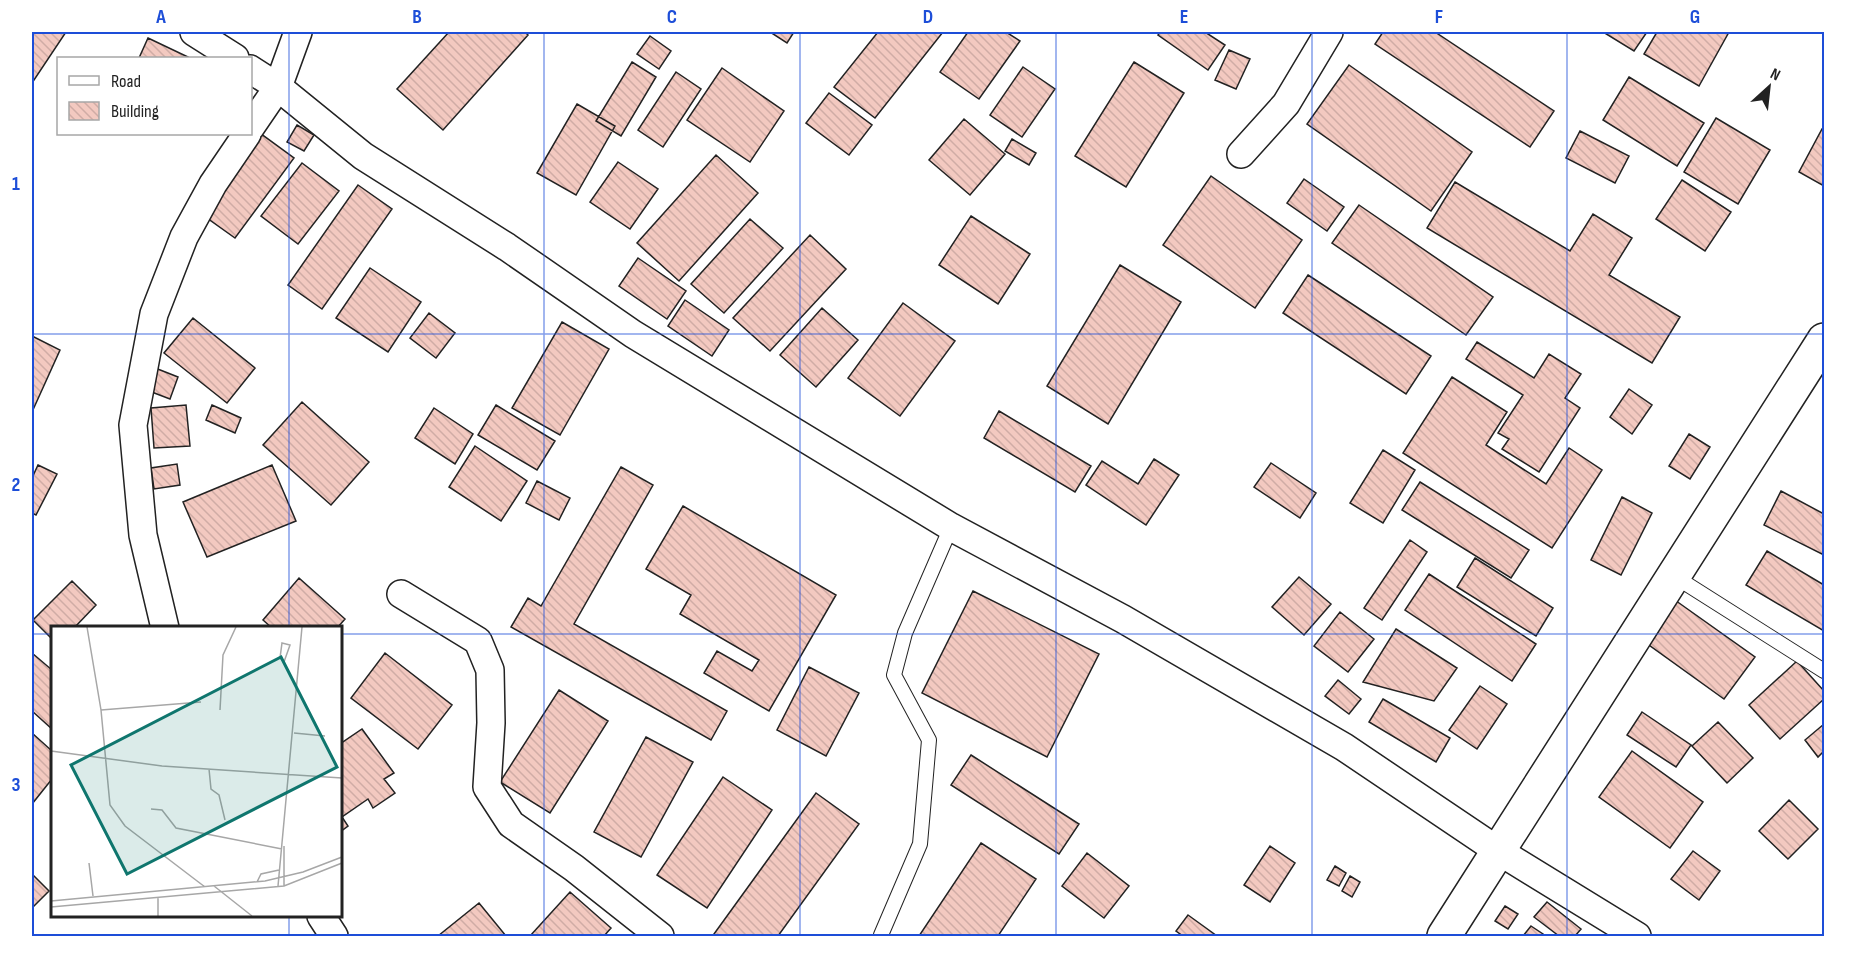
<svg xmlns="http://www.w3.org/2000/svg" width="1856" height="968" font-family="'Sofia Sans Condensed',sans-serif">
<style>
.building{fill:url(#building-back-hatch);stroke:#222;stroke-width:1.5}
.lines{fill:none;stroke-linecap:round;stroke-linejoin:round}
.lane-casing{stroke:#222;stroke-width:16}
.street-casing{stroke:#222;stroke-width:30}
.secondary-casing{stroke:#222;stroke-width:36}
.lane{stroke:#fff;stroke-width:14}
.street{stroke:#fff;stroke-width:27}
.secondary{stroke:#fff;stroke-width:33}
.grid{fill:none;stroke:#1d4ed8;stroke-width:1.5;stroke-opacity:0.55}
.inset-road{fill:none;stroke:#a7a7a7;stroke-width:1.5}
.view{fill:#0f766e;fill-opacity:0.15;stroke:#0f766e;stroke-width:3}
.inset-edge{fill:none;stroke:#222;stroke-width:3}
.neatline{fill:none;stroke:#1d4ed8;stroke-width:2}
.grid-label{font-size:20px;text-anchor:middle;font-weight:bold;fill:#1d4ed8}
</style>
<defs>
<pattern id="building-back-hatch" width="6" height="6" patternUnits="userSpaceOnUse" patternTransform="scale(1.5)"><rect width="6" height="6" fill="#f3c9c0"/><path d="M-1 5l2 2M0 0l6 6M5-1l2 2" fill="none" stroke="#d0aca5"/></pattern>
</defs>
<rect width="100%" height="100%" fill="#fff"/>
<!-- building -->
<path class="building" d="M32 32H66L32 83Z
M449 32H525L528 35 443 130 397 89Z
M770 32H794L787 43Z
M878 32H943L875 118 834 87Z
M968 32H1006L1020 41 979 99 940 72Z
M1160 32H1205L1225 45 1208 70 1158 35Z
M1383 32H1435L1554 111 1530 147 1375 44Z
M1603 32H1647L1634 51Z
M1657 32H1729L1699 86 1644 54Z
M650 36 671 51 659 69 637 54Z
M148 38 188 57 187 58H139Z
M1229 50 1250 59 1236 89 1215 80Z
M632 62 656 77 621 136 596 121Z
M1134 62 1184 93 1126 187 1075 156Z
M1349 65 1472 152 1431 211 1307 124Z
M1023 67 1055 89 1022 137 990 115Z
M722 68 784 111 750 162 687 120Z
M676 72 701 89 663 147 638 130Z
M1629 77 1704 123 1677 166 1603 120Z
M829 93 872 125 849 155 806 123Z
M577 104 615 126 576 195 537 173Z
M1716 118 1770 150 1738 204 1684 172Z
M964 119 1005 154 970 195 929 160Z
M297 125 314 135 304 151 287 142Z
M253 128 294 158 235 238 193 208Z
M1822 129 1824 130V186L1799 172Z
M1580 131 1629 156 1615 183 1566 158Z
M1012 139 1036 153 1029 165 1005 151Z
M716 155 758 193 679 281 637 243Z
M618 162 658 189 630 229 590 202Z
M302 163 339 191 298 244 261 216Z
M1211 176 1302 240 1255 308 1163 245Z
M1304 179 1344 207 1327 231 1287 203Z
M1682 180 1731 212 1705 251 1656 219Z
M1455 182 1570 251 1593 214 1632 238 1609 275 1680 317 1652 363 1427 228Z
M358 185 392 209 322 309 288 285Z
M1359 205 1493 297 1466 335 1332 243Z
M971 216 1030 254 998 304 939 265Z
M750 219 783 248 724 313 691 284Z
M810 235 846 269 770 351 733 318Z
M638 258 686 291 667 319 619 286Z
M1120 265 1181 302 1108 424 1047 386Z
M370 268 421 302 388 352 336 318Z
M1308 275 1431 356 1406 394 1283 313Z
M685 300 729 330 712 356 668 326Z
M903 303 955 341 900 416 848 378Z
M822 308 858 340 816 387 780 355Z
M429 313 455 333 436 358 410 338Z
M193 318 255 368 227 403 164 353Z
M562 322 609 349 560 435 512 408Z
M32 336 60 350 32 412Z
M1477 342 1534 378 1549 354 1581 374 1565 398 1580 408 1539 472 1502 449 1509 439 1498 433 1523 395 1466 359Z
M145 364 178 377 170 399 136 386Z
M1452 377 1507 412 1486 445 1546 484 1569 448 1602 470 1552 548 1403 453Z
M1629 389 1652 405 1632 434 1610 417Z
M302 402 369 462 331 505 263 445Z
M186 405 190 446 154 448 151 408Z
M212 405 241 418 235 433 206 420Z
M496 405 555 441 537 470 478 435Z
M434 408 473 434 455 464 415 438Z
M999 411 1091 466 1075 492 984 438Z
M1689 434 1710 447 1690 479 1669 466Z
M475 446 527 481 501 521 449 487Z
M1383 450 1415 470 1383 523 1350 503Z
M1154 459 1179 475 1146 525 1086 485 1102 461 1138 484Z
M1271 463 1316 493 1300 518 1254 487Z
M177 464 180 485 154 489 151 468Z
M38 465 57 474 36 515 32 513V478Z
M272 465 296 521 207 557 183 502Z
M621 467 653 485 574 624 727 711 711 740 511 627 528 598 541 606Z
M537 481 570 498 559 520 526 503Z
M1420 482 1529 550 1511 578 1402 510Z
M1781 491 1824 514V555L1764 525Z
M1622 497 1652 513 1621 575 1591 560Z
M683 506 836 595 769 711 704 673 717 651 752 671 759 660 680 614 691 595 646 569Z
M1410 540 1427 552 1382 620 1364 608Z
M1767 551 1824 585V631L1746 585Z
M1475 558 1553 608 1536 636 1457 587Z
M1429 574 1536 644 1512 681 1405 610Z
M1299 577 1331 604 1304 635 1272 607Z
M299 578 345 619 337 628H272L263 620Z
M72 581 96 605 74 628H52V639L33 620Z
M973 591 1099 654 1047 757 922 693Z
M1672 598 1755 657 1724 699 1642 640Z
M1340 612 1374 639 1348 672 1314 646Z
M1396 629 1457 668 1434 701 1363 682Z
M32 653 52 670V729L32 711Z
M385 653 452 705 418 749 351 698Z
M1797 661 1824 691V699L1780 739 1749 705Z
M809 667 859 693 826 756 777 730Z
M1338 680 1361 699 1349 714 1325 696Z
M1480 686 1507 704 1477 749 1449 730Z
M559 690 608 721 550 813 500 782Z
M1383 699 1450 738 1436 762 1369 722Z
M1642 712 1691 745 1676 767 1627 735Z
M1718 722 1753 758 1727 783 1692 746Z
M1824 724V751L1818 757 1805 740Z
M362 729 394 773 384 779 395 793 373 808 368 799 342 817 348 826 340 832V744Z
M32 733 52 751V779L32 804Z
M646 737 693 762 641 857 594 832Z
M1632 751 1703 802 1670 848 1599 797Z
M971 755 1079 824 1059 854 951 785Z
M723 777 772 810 707 908 657 875Z
M816 793 859 824 778 936H718L714 934Z
M1789 800 1818 829 1788 859 1759 831Z
M981 843 1036 879 998 936H919Z
M1270 846 1295 863 1270 902 1244 885Z
M1693 851 1720 871 1699 900 1671 879Z
M1087 853 1129 886 1104 918 1062 886Z
M1335 866 1346 873 1339 886 1327 880Z
M32 874 49 891 32 908Z
M1350 876 1360 882 1352 897 1342 891Z
M570 892 611 928 604 936H530Z
M1547 902 1581 929 1575 936H1559L1534 917Z
M479 903 506 936H438Z
M1505 906 1518 914 1508 929 1495 921Z
M1188 915 1217 936H1183L1176 931Z
M1531 926 1546 936H1523Z"/>
<g class="lines">
<!-- lane casing -->
<g class="lane-casing">
<path id="lane" d="M1674 576 1824 671
M881 935 920 844 929 740 894 675 905 633 951 527"/>
</g>
<!-- street casing -->
<g class="street-casing">
<path id="street" d="M194 32 235 58
M250 69 278 87 363 156 507 247 633 334 951 527 1123 619 1344 747 1497 850 1637 936
M250 128 278 87 298 32
M1241 154 1286 104 1329 32
M401 594 478 641 490 670 491 723 487 787 511 824 574 868 660 936
M165 628 143 535 133 425 154 314 184 237 213 184 247 134
M321 916 334 936"/>
</g>
<!-- secondary casing -->
<g class="secondary-casing">
<path id="secondary" d="M1444 936 1824 340"/>
</g>
<!-- lane -->
<use href="#lane" class="lane"/>
<!-- street -->
<use href="#street" class="street"/>
<!-- secondary -->
<use href="#secondary" class="secondary"/>
</g>
<!-- grid -->
<path class="grid" d="M289 32V628M544 32V936M800 32V936M1056 32V936M1312 32V936M1567 32V936M32 334H1824M32 634H52M340 634H1824M289 916V936"/>
<!-- overview -->
<g transform="translate(51 626)">
<rect width="291" height="291" fill="#fff"/>
<path class="inset-road" d="M36 1 50 84 59 179 74 200 154 261M231 17 239 19 233 36 229 32ZM50 84 150 76M169 84 172 29 185 1M243 107 274 110M0 125 111 140 291 152M158 143 160 163 168 169 174 194M100 183 111 184 125 202 231 223M38 237 42 270M206 256 210 248 228 244M163 260 201 290M227 260 251 1M233 260V220M107 271V290M0 275 214 255 252 246 291 231M0 281 233 260 291 237"/>
<path class="view" d="M230 31 286 141 76 248 20 139Z"/>
<rect width="291" height="291" class="inset-edge"/>
</g>
<!-- border -->
<rect width="1856" height="968" fill="none" stroke="#ffffff" stroke-width="66"/>
<!-- legend -->
<rect x="57" y="57" width="195" height="78" fill="#ffffff" stroke="#a7a7a7" stroke-width="1.5"/>
<rect x="69" y="76" width="30" height="9" fill="#ffffff" stroke="#a7a7a7" stroke-width="1.5"/>
<text x="111" y="87" font-size="18" fill="#222222">Road</text>
<rect x="69" y="102" width="30" height="18" fill="url(#building-back-hatch)" stroke="#a7a7a7" stroke-width="1.5"/>
<text x="111" y="117" font-size="18" fill="#222222">Building</text>
<!-- north arrow -->
<g transform="translate(1769 87) rotate(27)" stroke="#ffffff" stroke-width="4.5" paint-order="stroke">
<path d="M0-4.5L10 22L0 15L-10 22Z" fill="#222222"/>
<text y="-9" font-size="16" font-weight="bold" text-anchor="middle" fill="#222222">N</text>
</g>
<rect x="33" y="33" width="1790" height="902" class="neatline"/>
<g class="grid-label">
<text x="161" y="23">A</text>
<text x="417" y="23">B</text>
<text x="672" y="23">C</text>
<text x="928" y="23">D</text>
<text x="1184" y="23">E</text>
<text x="1439" y="23">F</text>
<text x="1695" y="23">G</text>
<text x="16" y="190">1</text>
<text x="16" y="491">2</text>
<text x="16" y="791">3</text>
</g>
</svg>
